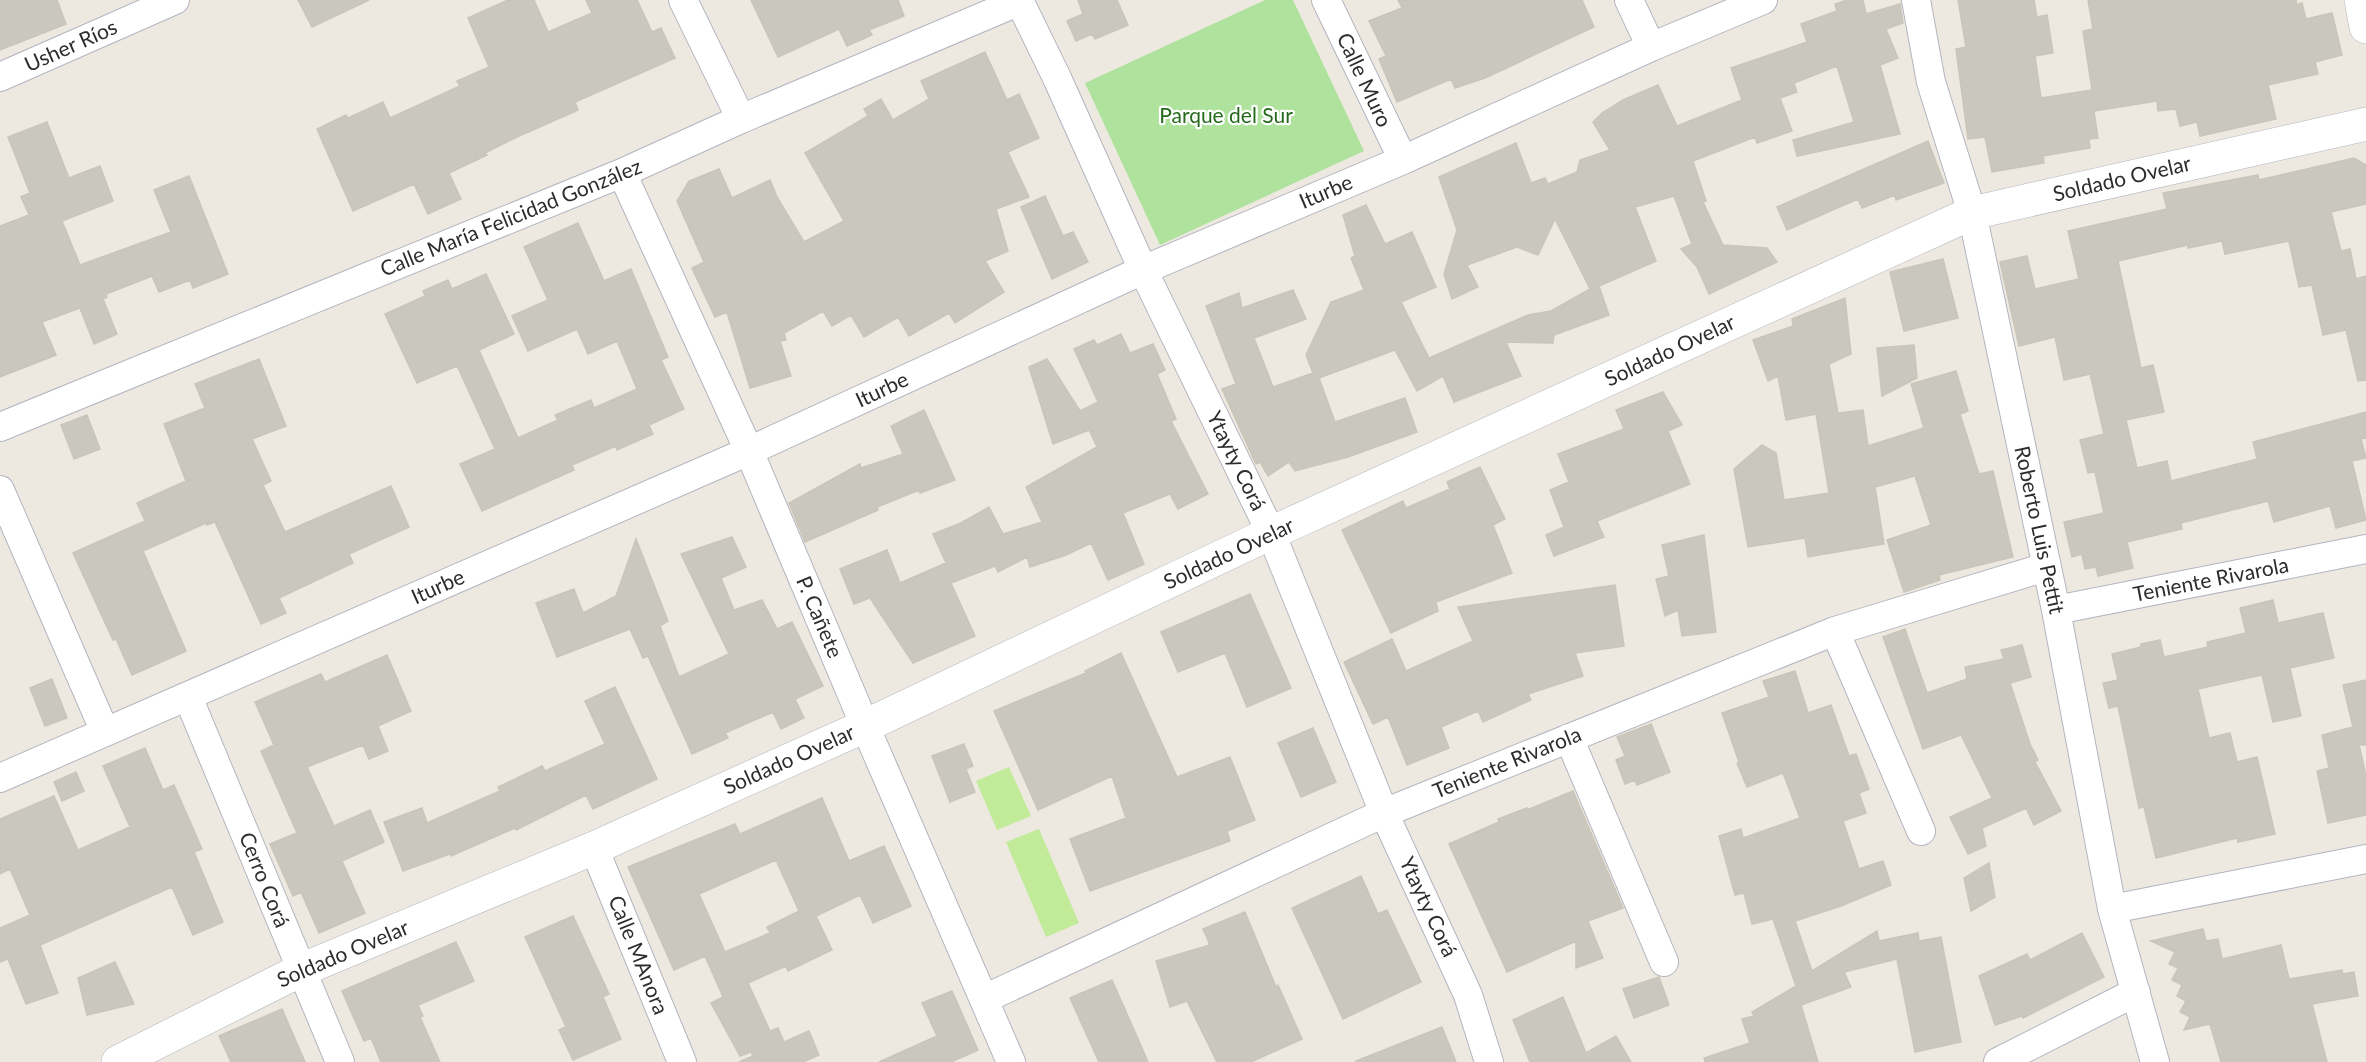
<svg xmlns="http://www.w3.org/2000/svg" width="2366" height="1062" font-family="Lato,sans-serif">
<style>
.green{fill:#afe39d}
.pitch{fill:#c1ea99}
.building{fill:#cac7be;stroke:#cac5b9;stroke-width:1.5;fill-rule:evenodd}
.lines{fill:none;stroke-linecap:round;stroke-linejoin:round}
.minor-casing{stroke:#b3b4c0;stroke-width:30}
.tertiary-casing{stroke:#b3b4c0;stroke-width:34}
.secondary-casing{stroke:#b3b4c0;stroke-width:34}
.minor{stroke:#fff;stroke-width:28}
.tertiary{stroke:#fff;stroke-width:33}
.secondary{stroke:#fff;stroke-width:33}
.labels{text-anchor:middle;stroke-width:4.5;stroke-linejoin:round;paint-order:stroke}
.street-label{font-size:21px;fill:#2d2d2d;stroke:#fff}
.park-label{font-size:21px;fill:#266b1c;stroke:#fff}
</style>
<rect width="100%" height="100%" fill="#eee9e0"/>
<!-- green -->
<path class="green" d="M1265 0H1293L1364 151 1160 245 1085 83Z"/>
<!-- pitch -->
<path class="pitch" d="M1009 767 1031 816 997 830 976 781Z
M1039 829 1079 923 1046 937 1006 842Z"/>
<!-- building -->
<path class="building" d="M0 0H57L66 24 0 50Z
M298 0H369L312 27Z
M508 0H534L548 32 592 13 586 0H637L652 32 661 28 675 58 575 102 578 110 517 137 485 153 487 155 449 173 461 199 428 214 414 184 353 211 317 129 346 115 348 118 383 102 390 118 460 86 457 81 489 67 468 18Z
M751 0H898L904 16 869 30 872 35 847 46 839 29 778 57Z
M1078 0H1117L1128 25 1095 39 1092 34 1076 41 1067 21 1083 14Z
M1398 0H1582L1594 27 1485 78 1455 88 1451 79 1397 102 1379 59 1386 56 1369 21 1402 8Z
M1847 0H1863L1866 14 1900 4 1903 23 1886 29 1898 58 1880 65 1900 134 1797 156 1793 140 1854 122 1837 66 1794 83 1797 92 1780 98 1792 131 1757 143 1755 137 1693 161 1706 201 1703 202 1723 245 1767 248 1777 262 1709 294 1697 267 1681 249 1692 244 1674 196 1635 207 1656 261 1599 286 1609 315 1554 335 1553 343 1506 342 1521 376 1454 402 1443 376 1417 391 1395 350 1319 378 1335 422 1405 398 1417 432 1348 457 1295 471 1289 462 1268 476 1260 462 1256 464 1222 389 1236 384 1206 306 1239 293 1242 308 1293 290 1306 319 1254 338 1273 387 1313 373 1306 355 1331 302 1364 290 1351 258 1355 256 1343 215 1366 205 1385 244 1412 232 1436 287 1401 302 1429 358 1528 315 1551 311 1590 289 1555 219 1538 255 1517 247 1467 265 1478 287 1452 299 1444 274 1457 230 1439 177 1516 143 1531 183 1545 178 1548 184 1577 172 1580 160 1610 150 1593 122 1602 113 1623 100 1658 85 1677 126 1742 100 1731 68 1807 42 1801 24 1837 11 1835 4Z
M1958 0H2034L2037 17 2047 15 2053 53 2035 56 2041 98 2092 90 2083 31 2093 29 2088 0H2296L2297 5 2302 3 2306 19 2332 13 2342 55 2315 62 2318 74 2268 85 2276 119 2200 136 2197 122 2180 126 2176 109 2158 111 2157 101 2094 111 2098 138 2089 139 2090 148 2043 156 2044 163 1992 172 1985 137 1968 139 1956 49 1966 47Z
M985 52 1007 100 1019 94 1039 138 1008 152 1029 197 996 209 1008 251 985 261 1004 292 955 323 949 313 909 336 898 317 864 337 851 315 832 326 823 311 784 333 786 340 780 341 791 376 750 388 727 312 715 317 692 268 704 262 677 201 689 181 719 169 732 198 770 180 777 197 804 242 844 221 805 153 868 116 864 109 881 99 893 120 929 99 921 81Z
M47 122 69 178 100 166 113 201 62 221 80 265 171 232 154 190 189 176 228 274 193 288 190 280 159 292 152 276 106 294 107 297 103 299 117 334 94 344 80 308 42 322 56 355 0 377V226L29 215 21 197 30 193 8 137Z
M1928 141 1944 183 1896 200 1895 195 1862 208 1858 199 1787 230 1777 207Z
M2354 158 2366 165V204L2331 212 2341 251 2350 249 2356 279 2366 276V380L2358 381 2346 330 2323 335 2312 285 2299 287 2289 241 2225 254 2222 241 2188 248V245L2118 261 2141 368 2153 365 2164 412 2126 420 2137 468 2167 461 2171 481 2257 459 2253 442 2366 412V438L2361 439 2366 458 2352 461 2366 520 2336 528 2330 506 2274 522 2268 501 2181 523 2182 529 2127 542 2133 568 2098 576 2096 567 2085 569 2082 554 2072 557 2064 522 2104 513 2095 472 2088 473 2080 440 2104 434 2090 374 2064 380 2055 337 2019 346 2000 262 2027 256 2035 289 2079 279 2068 231 2167 209 2163 193 2258 175 2259 180Z
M1045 196 1063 236 1073 232 1088 262 1052 279 1021 207Z
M578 223 604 281 631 269 668 357 661 360 684 409 649 425 653 434 617 450 616 446 572 465 574 470 482 511 460 464 495 449 459 370 457 366 417 383 385 314 425 296 423 291 448 280 452 289 486 274 514 334 479 350 518 438 558 420 555 415 591 400 594 408 637 389 617 341 588 354 577 329 528 351 512 316 548 300 524 247Z
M1943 259 1958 318 1904 331 1890 272Z
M1845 298 1851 354 1829 364 1838 413 1863 410 1868 446 1924 428 1911 384 1956 371 1968 411 1960 414 1979 474 1993 471 2013 557 1939 575 1940 580 1904 592 1887 540 1931 525 1915 476 1875 487 1884 544 1808 557 1805 538 1748 547 1734 469 1762 445 1776 453 1784 500 1829 493 1816 414 1786 420 1778 376 1768 381 1753 340 1793 326 1792 319Z
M1121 334 1130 353 1153 344 1165 370 1157 374 1176 419 1171 421 1208 494 1178 509 1170 494 1123 513 1144 564 1108 580 1091 543 1066 555 1030 567 1027 557 998 572 995 566 951 583 975 636 913 663 870 598 854 604 840 569 887 550 900 583 946 563 933 534 961 523 989 507 1003 534 1042 522 1026 487 1097 447 1089 430 1053 444 1029 367 1047 359 1080 411 1098 402 1074 349 1094 340 1097 345Z
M1914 345 1917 378 1882 396 1877 348Z
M259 359 286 426 252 439 271 481 263 485 285 532 391 486 409 527 349 554 353 563 279 598 286 613 261 624 215 522 207 525 206 523 143 551 186 651 132 675 116 639 113 640 73 553 145 521 137 503 186 481 164 424 205 408 195 384Z
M1663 392 1682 425 1668 431 1690 484 1597 521 1604 537 1554 556 1546 535 1564 527 1550 490 1569 482 1558 454 1624 429 1616 410Z
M924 410 955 480 920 493 919 490 877 507 878 510 805 542 789 503 860 464 861 468 903 454 891 426Z
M87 415 100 449 74 459 61 425Z
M1480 467 1505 519 1493 525 1512 573 1436 602 1438 611 1391 633 1342 530 1403 501 1406 508 1450 489 1447 482Z
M1704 535 1716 632 1682 636 1678 610 1665 616 1656 579 1669 576 1662 545Z
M732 537 746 567 721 578 734 610 762 600 777 629 792 622 823 686 795 699 804 718 781 729 773 712 725 733 728 738 692 754 648 656 643 658 630 629 557 657 536 603 574 589 583 613 616 596 636 539 668 621 660 626 679 677 729 654 681 554Z
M1615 585 1624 646 1575 653 1583 676 1528 694 1531 700 1483 722 1478 711 1441 727 1449 748 1407 765 1388 717 1373 724 1344 662 1392 639 1406 671 1473 641 1458 607Z
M1250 594 1291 688 1247 707 1225 653 1178 672 1161 632Z
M2273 600 2278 623 2323 613 2334 658 2290 668 2301 716 2273 722 2262 675 2198 689 2209 738 2230 733 2237 762 2257 757 2275 834 2238 842 2237 838 2156 858 2144 807 2139 808 2118 706 2109 708 2103 683 2118 680 2112 654 2141 647V644L2160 640 2164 657 2208 647 2207 642 2246 633 2240 608Z
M1905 629 1927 693 1967 679 1965 667 2004 659 2001 650 2022 645 2031 677 2010 683 2030 744 2038 760 2035 762 2061 811 2034 825 2026 808 1982 828 1986 846 1968 854 1950 817 1992 798 1961 735 1923 749 1883 637Z
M1121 653 1177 777 1230 757 1255 820 1227 831 1230 841 1090 891 1070 839 1126 818 1112 776 1038 810 994 711 1086 673 1085 671Z
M387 655 411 711 378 726 388 751 369 759 363 745 307 767 334 826 370 810 384 842 342 861 365 913 319 933 301 892 293 896 270 844 297 833 261 751 274 745 255 702 321 674 325 682Z
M1795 671 1808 713 1831 705 1849 756 1856 754 1869 789 1859 793 1866 813 1843 821 1859 869 1883 861 1891 885 1841 906 1795 921 1812 971 1877 931 1879 941 1918 933 1919 941 1941 937 1961 1042 1915 1052 1897 959 1844 972 1851 987 1801 1005 1818 1062H1705L1704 1058 1750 1043 1742 1019 1754 1016 1752 1012 1796 986 1773 919 1752 924 1744 893 1735 895 1719 836 1741 829 1743 838 1800 818 1783 773 1747 787 1737 763 1739 762 1722 713 1769 697 1763 681Z
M52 679 67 718 45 726 30 688Z
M2366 680V745H2359L2366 775V815L2328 823 2317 771 2329 768 2322 735 2353 727 2343 685Z
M615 687 657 779 593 809 586 795 516 830 515 828 451 856 450 854 403 871 384 822 422 808 427 823 500 791 498 787 542 766 545 771 605 744 585 701Z
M1651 724 1670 772 1637 785 1635 780 1625 784 1616 760 1625 756 1617 737Z
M1313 728 1336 782 1301 797 1278 743Z
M964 744 973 766 966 769 975 792 950 802 932 756Z
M145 748 163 790 174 785 202 849 194 852 223 922 193 935 172 887 40 945 58 993 26 1004 8 959 0 962V928L30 915 10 869 0 874V819L54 796 78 850 130 827 103 766Z
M76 772 84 791 62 801 54 782Z
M1573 791 1623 908 1588 921 1603 958 1576 968V941L1507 972 1449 844 1499 822 1498 819 1527 808V810Z
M822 798 849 861 884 846 911 906 873 923 860 895 816 916 832 950 788 971 786 966 748 983 770 1031 778 1028 784 1042 809 1031 819 1055 803 1062H739L753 1056 751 1052 740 1056 711 1003 723 997 705 956 674 970 628 867 735 824 740 834ZM776 860 799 911 767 927 770 933 725 952 699 894Z
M1989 863 1995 897 1971 911 1964 878Z
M1361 876 1378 914 1387 910 1421 982 1343 1019 1292 908Z
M1245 912 1276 987 1278 985 1302 1039 1251 1062H1217L1187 1001 1170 1007 1156 961 1210 945 1203 929Z
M573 916 609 994 603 997 621 1039 573 1060 559 1030 566 1027 525 937Z
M2203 929 2206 941 2218 939 2222 959 2281 945 2289 979 2342 970 2343 974 2354 972 2358 996 2312 1004 2327 1062H2221L2210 1024 2184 1030 2190 1017 2180 1012 2186 1001 2177 996 2182 985 2172 980 2178 968 2169 964 2175 952 2151 941Z
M2082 933 2104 977 2023 1018 2022 1016 1995 1025 1979 976 2027 954 2030 960Z
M456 942 474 981 418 1005 423 1016 420 1017 440 1062H381L371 1038 364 1041 342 991Z
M115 962 134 1004 87 1015 78 978Z
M1659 977 1669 1005 1634 1018 1623 989Z
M1112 980 1135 1032 1148 1062H1099L1070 998Z
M952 991 978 1050 951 1062H879L937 1036 922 1003Z
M1563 997 1586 1053 1616 1036 1631 1062H1530L1513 1020Z
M282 1009 305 1062H231L219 1036Z
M1442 1027 1456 1062H1356V1061Z"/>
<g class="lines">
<!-- minor casing -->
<g class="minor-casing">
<path id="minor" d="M683 0 741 119
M1019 0 1057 78 1143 270 1271 533 1384 813 1468 995 1489 1062
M1326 0 1403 160
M1629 0 1651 47
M1916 0 1931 82 1972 213 2056 610 2112 909 2155 1062
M0 77 175 0
M622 173 749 451 865 726 1011 1062
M0 427 622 173 741 119 1020 1
M0 490 105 732
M2056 610 2366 549
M1835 631 1921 831
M188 697 340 1062
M1569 738 1664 962
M0 778 749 451 1143 270 1403 160 1651 47 1763 0
M594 848 682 1062
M2112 909 2366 859
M984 999 1384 813 1835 631 2046 567
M1998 1062 2136 992"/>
</g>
<!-- tertiary casing -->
<g class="tertiary-casing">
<path id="tertiary" d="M2361 0 2366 27"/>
</g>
<!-- secondary casing -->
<g class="secondary-casing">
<path id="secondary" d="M118 1062 301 970 594 848 865 726 1271 533 1972 213 2366 124"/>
</g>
<!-- minor -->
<use href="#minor" class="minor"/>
<!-- tertiary -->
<use href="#tertiary" class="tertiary"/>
<!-- secondary -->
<use href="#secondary" class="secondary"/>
</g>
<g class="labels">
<!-- street labels -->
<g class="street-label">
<text transform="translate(71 46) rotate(-24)" y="7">Usher Ríos</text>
<text transform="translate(1364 80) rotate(65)" y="7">Calle Muro</text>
<text transform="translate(2122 179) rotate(-13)" y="7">Soldado Ovelar</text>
<text transform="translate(1326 192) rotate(-23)" y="7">Iturbe</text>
<text transform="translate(511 218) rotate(-22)" y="7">Calle María Felicidad González</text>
<text transform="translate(1670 351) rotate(-25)" y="7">Soldado Ovelar</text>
<text transform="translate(882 390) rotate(-25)" y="7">Iturbe</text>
<text transform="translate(1236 461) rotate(64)" y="7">Ytayty Corá</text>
<text transform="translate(2039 530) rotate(78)" y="7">Roberto Luis Pettit</text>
<text transform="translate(1229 554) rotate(-25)" y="7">Soldado Ovelar</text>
<text transform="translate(2211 580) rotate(-11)" y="7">Teniente Rivarola</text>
<text transform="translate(438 587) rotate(-24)" y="7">Iturbe</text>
<text transform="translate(819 617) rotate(67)" y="7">P. Cañete</text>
<text transform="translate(789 760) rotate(-24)" y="7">Soldado Ovelar</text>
<text transform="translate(1507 763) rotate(-22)" y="7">Teniente Rivarola</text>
<text transform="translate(264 880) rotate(68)" y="7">Cerro Corá</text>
<text transform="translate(1428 907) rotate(65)" y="7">Ytayty Corá</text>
<text transform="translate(343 954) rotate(-23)" y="7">Soldado Ovelar</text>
<text transform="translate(638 955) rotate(68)" y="7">Calle MAnora</text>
</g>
<!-- park labels -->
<g class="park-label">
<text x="1226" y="123">Parque del Sur</text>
</g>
</g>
</svg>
